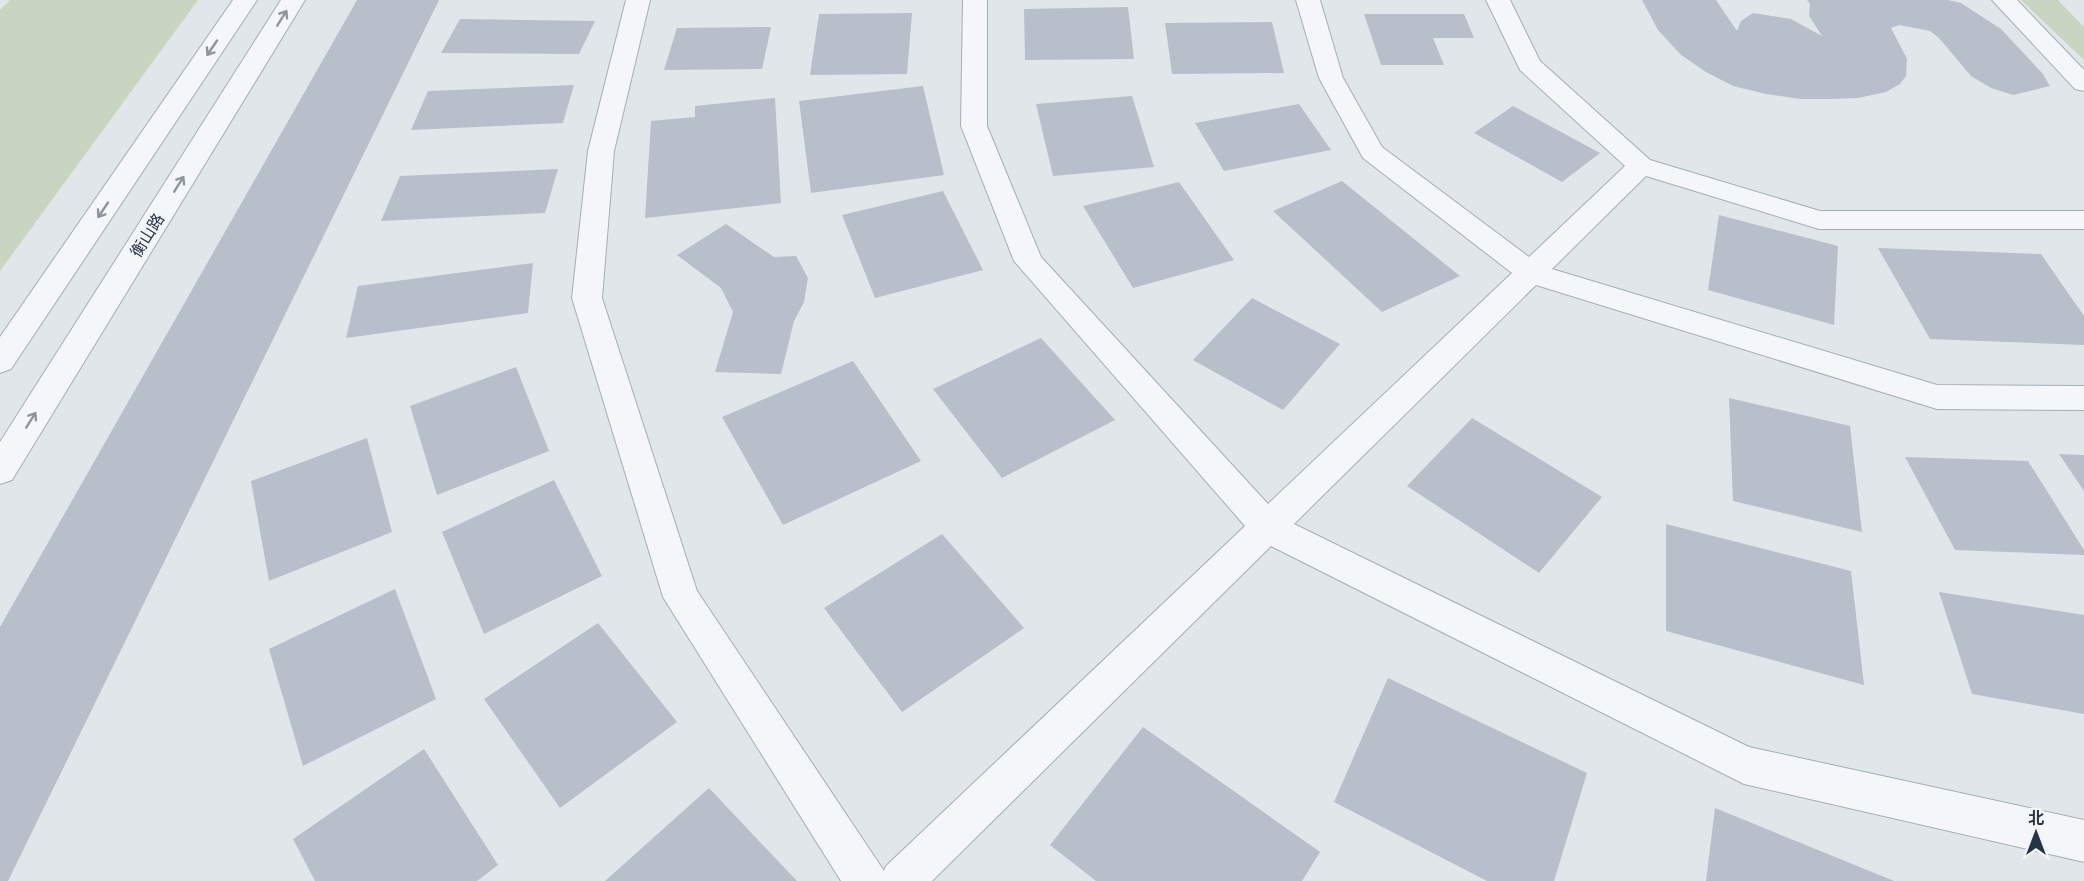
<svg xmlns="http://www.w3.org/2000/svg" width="2084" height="881" font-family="'Golos Text','Noto Sans SC',sans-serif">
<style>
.green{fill:#c8d6c1}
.building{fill:#b8bfca}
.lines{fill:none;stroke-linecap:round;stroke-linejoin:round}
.minor-casing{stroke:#a5adb6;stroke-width:2}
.tertiary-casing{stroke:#a5adb6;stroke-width:2}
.minor{fill:#f4f6f9;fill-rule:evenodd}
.tertiary{fill:#f4f6f9;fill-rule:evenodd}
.oneway{stroke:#8e959f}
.labels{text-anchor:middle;stroke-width:4.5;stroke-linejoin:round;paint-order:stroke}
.street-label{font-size:16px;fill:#273445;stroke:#f1f5f8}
</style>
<rect width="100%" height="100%" fill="#e1e6eb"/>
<!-- green -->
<path class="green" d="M10 0H198L0 271V10Z
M2021 0H2058L2084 27V60Z"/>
<!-- building -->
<path class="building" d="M357 0H439L8 881H0V627Z
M1642 0H1716L1737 31 1741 21 1753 13 1791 19 1822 36 1809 16 1810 4 1807 0H1948L1961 3 2001 29 2043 74 2050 86 2013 95 1991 88 1971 76 1939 38 1930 31 1899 25 1891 28 1907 59 1906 76 1900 84 1886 92 1858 98 1830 99H1801L1766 94 1733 86 1706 72 1681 55 1658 30Z
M1128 7 1134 59 1025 60 1024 9Z
M912 13 907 74 810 75 819 14Z
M1364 14H1464L1474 38H1433L1444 65H1381Z
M460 19 595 21 579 54 441 53Z
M1272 22 1284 73 1172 74 1165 23Z
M771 27 762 69 664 70 677 28Z
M574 85 563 123 411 130 428 91Z
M923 86 944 175 811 193 799 101Z
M1132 96 1154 167 1053 176 1036 104Z
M775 98 781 203 645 218 651 121 695 117V106Z
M1299 104 1331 150 1224 171 1195 123Z
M1513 106 1600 153 1562 182 1474 133Z
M558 169 545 213 381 221 400 176Z
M1342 181 1460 276 1382 312 1273 211Z
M1179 182 1234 260 1133 288 1083 206Z
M943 191 983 270 875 298 842 215Z
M1719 215 1838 246 1834 325 1708 290Z
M726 224 774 257 796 256 808 278 804 302 794 321 781 374 715 372 733 312 721 288 677 255Z
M1878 248 2041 254 2084 316V345L1930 339Z
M533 263 528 313 346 338 358 286Z
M1252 298 1340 344 1283 410 1193 360Z
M1041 338 1115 420 1002 478 933 389Z
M853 361 921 461 783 525 722 417Z
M516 367 549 451 437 495 410 406Z
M1729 398 1850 426 1862 532 1733 501Z
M1472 418 1602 497 1539 573 1407 486Z
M367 438 392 532 269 581 251 481Z
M2059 454 2084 455V491Z
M1905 457 2028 461 2084 550V555L1955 550Z
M554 480 602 576 484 634 442 532Z
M1666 524 1851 571 1864 685 1666 631Z
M942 534 1024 628 902 712 824 608Z
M395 589 436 699 303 766 269 649Z
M1939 592 2084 615V714L1972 694Z
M598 623 677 722 560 808 484 699Z
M1388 678 1587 773 1554 881H1487L1334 802Z
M1143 727 1320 852 1302 881H1096L1050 845Z
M424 749 498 865 477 881H315L293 839Z
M709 788 797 881H605Z
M1715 808 1894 881H1706Z"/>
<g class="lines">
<!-- minor casing -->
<g class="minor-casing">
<path id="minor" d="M626 0H650L614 151 602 298 697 591 884 871 886 866 1245 526 1014 261 961 126 963 0H987V126L1041 257 1268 504 1512 273 1363 158 1319 78 1296 0H1320L1343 78 1382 147 1529 257 1625 166 1520 70 1486 0H1510L1540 61 1650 160 1820 211H2084V229H1819L1646 176 1552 269 1937 385 2084 386V410L1937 409 1536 285 1294 524 1749 747 2084 820V862L1744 784 1271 546 932 881H841L663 597 572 298 588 151Z
M1992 0H2017L2084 70V91L2075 89Z"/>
</g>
<!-- tertiary casing -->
<g class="tertiary-casing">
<path id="tertiary" d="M233 0H257L11 369 0 373V337Z
M281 0H305L12 480 0 484V442Z"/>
</g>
<!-- minor -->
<use href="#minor" class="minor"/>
<!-- tertiary -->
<use href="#tertiary" class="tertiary"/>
</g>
<!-- one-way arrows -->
<defs><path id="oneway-shaft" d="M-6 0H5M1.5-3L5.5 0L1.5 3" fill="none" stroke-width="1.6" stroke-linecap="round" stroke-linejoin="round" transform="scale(1.5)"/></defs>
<g class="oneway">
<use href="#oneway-shaft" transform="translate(282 18) rotate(-58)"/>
<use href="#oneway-shaft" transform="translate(212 48) rotate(124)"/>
<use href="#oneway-shaft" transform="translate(179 184) rotate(-58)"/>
<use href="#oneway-shaft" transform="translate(103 210) rotate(124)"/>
<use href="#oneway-shaft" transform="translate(31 420) rotate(-58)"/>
</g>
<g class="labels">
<!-- street labels -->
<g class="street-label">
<text transform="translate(147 235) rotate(-58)" y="6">衡山路</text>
</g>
</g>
<!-- north arrow -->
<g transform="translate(2036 833)" stroke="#f1f5f8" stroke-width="4.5" paint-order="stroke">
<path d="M0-4.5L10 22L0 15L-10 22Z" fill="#273445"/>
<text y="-9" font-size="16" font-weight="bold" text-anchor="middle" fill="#273445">北</text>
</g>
</svg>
